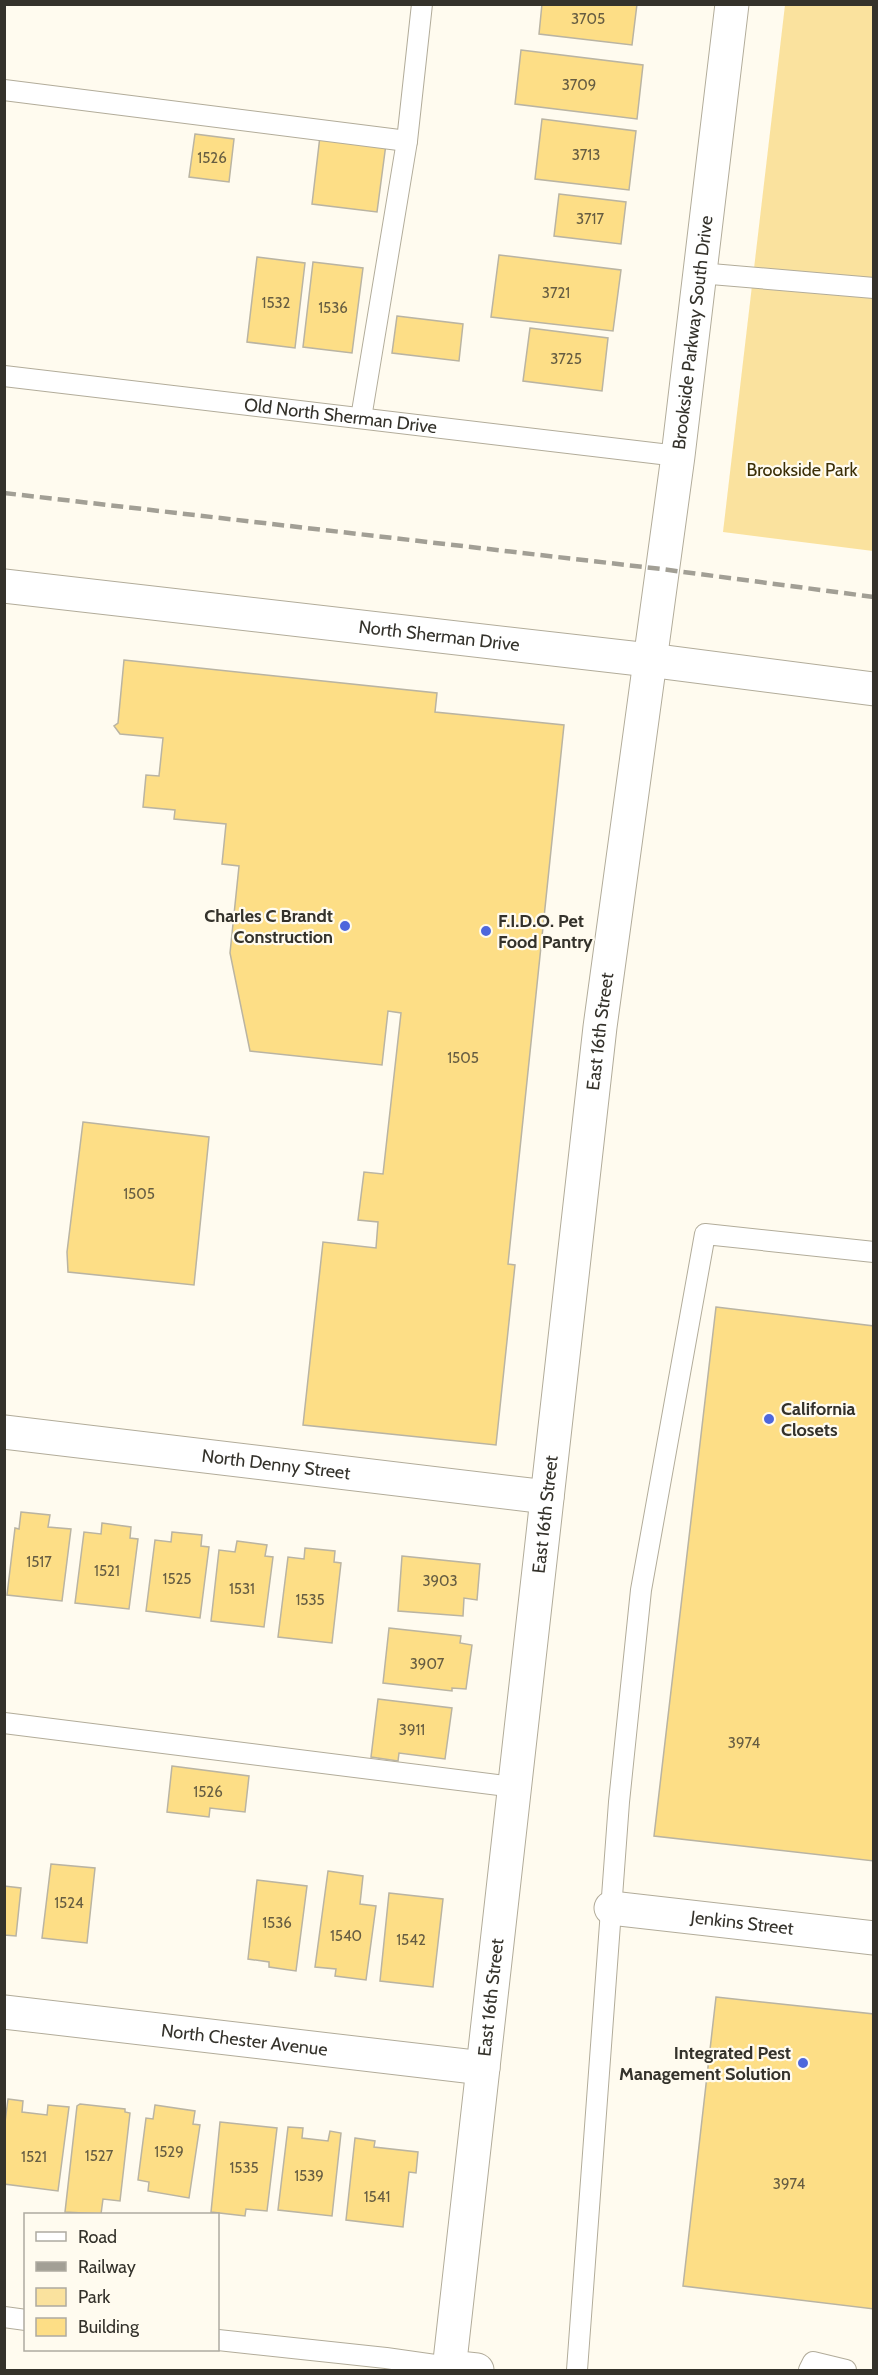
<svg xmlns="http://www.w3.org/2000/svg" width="878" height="2375" font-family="Cabin,sans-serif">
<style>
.green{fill:#fae29e}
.building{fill:#fdde86;stroke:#bab4a2;stroke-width:1.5}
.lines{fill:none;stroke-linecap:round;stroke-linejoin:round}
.lane-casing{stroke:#b2ac9a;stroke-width:22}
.street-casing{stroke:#b2ac9a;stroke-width:35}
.secondary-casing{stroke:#b2ac9a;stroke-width:35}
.lane{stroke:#fff;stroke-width:20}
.street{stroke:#fff;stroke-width:33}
.secondary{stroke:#fff;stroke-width:33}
.rail{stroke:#a29f95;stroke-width:4.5;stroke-dasharray:12 6;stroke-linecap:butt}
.poi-dot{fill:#4e67dc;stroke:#fffbef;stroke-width:2}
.labels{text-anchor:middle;stroke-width:4.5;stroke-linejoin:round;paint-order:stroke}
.number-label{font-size:15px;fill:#665d42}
.street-label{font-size:18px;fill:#34322b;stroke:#fffbef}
.park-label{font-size:18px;fill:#3a2e06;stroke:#fffbef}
.poi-label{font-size:18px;font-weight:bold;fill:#34322b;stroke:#fffbef;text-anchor:end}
</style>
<rect width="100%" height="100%" fill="#fffbef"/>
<!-- green -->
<path class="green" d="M785 5H873V551L723 532Z"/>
<!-- building -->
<path class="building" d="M542 4H637L632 45 539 34Z
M521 50 643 65 637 119 515 104Z
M542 119 636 131 629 190 535 179Z
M195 134 234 139 229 182 189 177Z
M320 136 386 144 377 212 312 204Z
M559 194 626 202 621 244 554 236Z
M499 255 621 270 613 331 491 317Z
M257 257 305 263 295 348 247 342Z
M313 262 363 268 352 353 303 347Z
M397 316 463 324 459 361 392 353Z
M530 328 608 338 602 391 523 381Z
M124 660 437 693 435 712 564 725 508 1264 515 1265 496 1445 303 1425 323 1242 376 1248 378 1222 358 1220 364 1172 383 1174 401 1013 388 1011 382 1065 250 1051 230 953 239 866 222 864 226 824 174 819 175 810 143 807 146 775 159 776 163 738 120 734 114 726 118 723Z
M83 1122 209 1137 194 1285 68 1272 67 1252Z
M716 1307 874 1326V1861L654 1836Z
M21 1512 50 1515 48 1527 71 1529 62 1601 7 1595 15 1528 19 1529Z
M102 1523 131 1527 130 1538 138 1539 129 1609 75 1603 84 1532 101 1534Z
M172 1532 202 1535 201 1546 209 1547 200 1618 146 1611 155 1540 171 1542Z
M237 1541 267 1545 265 1556 273 1557 264 1627 211 1621 219 1550 235 1552Z
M305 1548 335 1551 334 1562 341 1563 332 1643 278 1637 288 1557 304 1559Z
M402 1556 480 1564 477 1600 464 1598 463 1616 398 1611Z
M389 1628 461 1636 460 1643 472 1645 466 1689 452 1688V1691L383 1683Z
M378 1699 452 1708 445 1759 399 1753 398 1761 371 1757Z
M172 1766 249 1776 245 1812 210 1808 209 1817 167 1812Z
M51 1864 95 1868 87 1943 42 1938Z
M328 1871 363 1876 360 1904 376 1906 366 1980 335 1976 336 1969 315 1967Z
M257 1880 307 1886 296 1971 269 1967V1962L248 1959Z
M4 1886 21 1888 16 1936 4 1935Z
M389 1893 443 1899 433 1987 380 1981Z
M716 1997 874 2014V2309L683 2286Z
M8 2099 23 2101 22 2112 47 2115 48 2105 69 2107 58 2191 4 2184V2130Z
M80 2104 125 2109V2112L130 2113 120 2201 103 2199 101 2214 65 2212 77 2106Z
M155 2105 195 2111 193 2124 200 2125 189 2198 148 2191 149 2182 138 2180 146 2118 153 2119Z
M220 2122 277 2128 267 2211 246 2209 245 2216 211 2212Z
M288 2127 303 2128 302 2138 328 2141 330 2131 341 2133 332 2216 278 2210Z
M355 2138 375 2141 374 2147 418 2152 416 2173 409 2172 403 2227 346 2220Z"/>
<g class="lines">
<!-- lane casing -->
<g class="lane-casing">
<g id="lane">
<path d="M4 90 407 141"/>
<path d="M699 273 874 288"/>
<path id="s1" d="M4 376 678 456"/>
<path d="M361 418 407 141 422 4"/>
<path d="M4 1723 514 1787"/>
<path d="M4 2317 26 2320"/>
<path d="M218 2340 386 2358 449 2367"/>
<path d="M577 2370 619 1802 641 1590 705 1234 874 1252"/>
<path d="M809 2370 813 2362 846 2370"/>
</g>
</g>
<!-- street casing -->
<g class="street-casing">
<g id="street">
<path id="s2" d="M4 1432 547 1497"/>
<path id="s3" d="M611 1908 874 1938"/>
<path id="s4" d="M4 2012 483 2068"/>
<path d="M449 2367 477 2370"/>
</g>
</g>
<!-- secondary casing -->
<g class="secondary-casing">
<g id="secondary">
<path id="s5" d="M4 586 649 660 874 689"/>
<path id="s6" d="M449 2370 600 1027 678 456 732 4"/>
</g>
</g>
<!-- lane -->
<use href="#lane" class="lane"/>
<!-- street -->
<use href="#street" class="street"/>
<!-- secondary -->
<use href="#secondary" class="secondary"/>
<!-- rail -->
<path class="rail" d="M4 493 661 569 874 597"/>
</g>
<!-- markers -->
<g class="poi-dot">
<circle cx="345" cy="926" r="6"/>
<circle cx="486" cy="931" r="6"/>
<circle cx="769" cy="1419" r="6"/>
<circle cx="803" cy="2063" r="6"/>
</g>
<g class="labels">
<!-- number labels -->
<g class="number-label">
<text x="588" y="24">3705</text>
<text x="579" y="90">3709</text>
<text x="586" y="160">3713</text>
<text x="212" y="163">1526</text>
<text x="590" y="224">3717</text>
<text x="556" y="298">3721</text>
<text x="276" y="308">1532</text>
<text x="333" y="313">1536</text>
<text x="566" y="364">3725</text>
<text x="463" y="1063">1505</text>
<text x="139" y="1199">1505</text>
<text x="39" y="1567">1517</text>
<text x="107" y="1576">1521</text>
<text x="177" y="1584">1525</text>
<text x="440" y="1586">3903</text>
<text x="242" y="1594">1531</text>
<text x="310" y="1605">1535</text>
<text x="427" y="1669">3907</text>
<text x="412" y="1735">3911</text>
<text x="744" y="1748">3974</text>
<text x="208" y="1797">1526</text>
<text x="69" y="1908">1524</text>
<text x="277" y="1928">1536</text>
<text x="346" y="1941">1540</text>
<text x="411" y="1945">1542</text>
<text x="169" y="2157">1529</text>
<text x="99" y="2161">1527</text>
<text x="34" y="2162">1521</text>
<text x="244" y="2173">1535</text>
<text x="309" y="2181">1539</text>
<text x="789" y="2189">3974</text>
<text x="377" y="2202">1541</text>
</g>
<!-- street labels -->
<g class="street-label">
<text dy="6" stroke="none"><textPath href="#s6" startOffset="2052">Brookside Parkway South Drive</textPath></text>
<text dy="6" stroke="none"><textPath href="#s1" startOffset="339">Old North Sherman Drive</textPath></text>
<text dy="6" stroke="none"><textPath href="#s5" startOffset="438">North Sherman Drive</textPath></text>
<text dy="6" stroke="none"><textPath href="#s6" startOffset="1347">East 16th Street</textPath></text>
<text dy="6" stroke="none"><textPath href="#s2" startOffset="274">North Denny Street</textPath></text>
<text dy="6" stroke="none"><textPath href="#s6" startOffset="861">East 16th Street</textPath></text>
<text dy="6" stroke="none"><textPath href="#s3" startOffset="132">Jenkins Street</textPath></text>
<text dy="6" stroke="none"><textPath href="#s6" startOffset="375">East 16th Street</textPath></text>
<text dy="6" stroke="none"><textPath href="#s4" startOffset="242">North Chester Avenue</textPath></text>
</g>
<!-- park labels -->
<g class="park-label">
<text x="802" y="476">Brookside Park</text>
</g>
<!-- poi labels -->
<g class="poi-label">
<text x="333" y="922">Charles C Brandt<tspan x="333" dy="21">Construction</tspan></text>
<text x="498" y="927" text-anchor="start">F.I.D.O. Pet<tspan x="498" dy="21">Food Pantry</tspan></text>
<text x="781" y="1415" text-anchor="start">California<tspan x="781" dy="21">Closets</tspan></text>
<text x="791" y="2059">Integrated Pest<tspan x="791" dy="21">Management Solution</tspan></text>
</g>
</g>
<!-- border -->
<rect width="878" height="2375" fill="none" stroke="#34322b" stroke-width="12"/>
<!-- legend -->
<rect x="24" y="2213" width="195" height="138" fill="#fffbef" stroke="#aeaba1" stroke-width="1.5"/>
<rect x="36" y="2232" width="30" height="9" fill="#ffffff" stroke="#aeaba1" stroke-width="1.5"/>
<text x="78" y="2243" font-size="18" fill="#34322b">Road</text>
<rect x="36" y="2262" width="30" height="9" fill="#a29f95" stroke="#aeaba1" stroke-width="1.5"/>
<text x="78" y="2273" font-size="18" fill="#34322b">Railway</text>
<rect x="36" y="2288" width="30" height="18" fill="#fae29e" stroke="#aeaba1" stroke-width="1.5"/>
<text x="78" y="2303" font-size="18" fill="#34322b">Park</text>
<rect x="36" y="2318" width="30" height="18" fill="#fdde86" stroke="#aeaba1" stroke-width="1.5"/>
<text x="78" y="2333" font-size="18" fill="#34322b">Building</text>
</svg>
